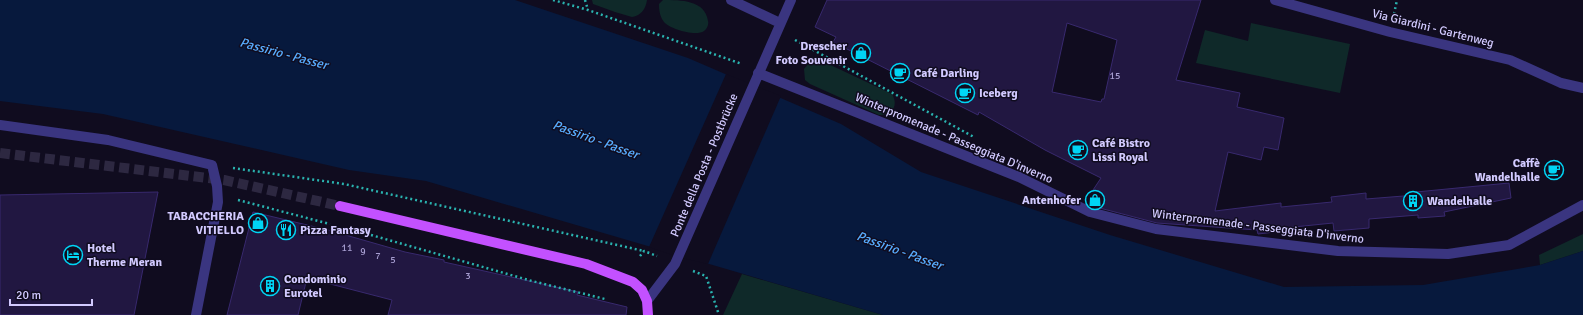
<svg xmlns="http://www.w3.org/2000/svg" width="1583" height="315" font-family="Signika,sans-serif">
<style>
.green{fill:#0f2929}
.water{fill:#07193d}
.pier{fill:#100c1f}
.building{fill:#211741;stroke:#38296e;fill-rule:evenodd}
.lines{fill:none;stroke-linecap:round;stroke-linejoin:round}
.major-tunnel{stroke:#2d2841;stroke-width:10;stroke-dasharray:10 5;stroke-linecap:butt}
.path{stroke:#2ab3af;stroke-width:2.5;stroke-dasharray:2 3;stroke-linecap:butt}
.minor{stroke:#3a3580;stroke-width:10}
.major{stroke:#c351ff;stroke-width:10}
.labels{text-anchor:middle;stroke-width:3;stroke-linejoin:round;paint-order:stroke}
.number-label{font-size:10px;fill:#a69dd0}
.street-label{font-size:12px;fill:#d2caff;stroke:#100c1f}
.poi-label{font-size:12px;font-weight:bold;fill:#d2caff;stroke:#100c1f;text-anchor:start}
.water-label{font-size:13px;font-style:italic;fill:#58adff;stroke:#100c1f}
</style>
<rect width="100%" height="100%" fill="#100c1f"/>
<!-- green -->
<path class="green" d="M592 0H647C646 8 641 16 632 17L615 12 593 4Z
M663 0C681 0 705 0 708 21 709 25 707 29 704 31 696 37 670 29 664 22 660 17 659 10 659 4Z
M1251 23 1350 44 1340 93 1196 63 1205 30 1248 41Z
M816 60 822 61 892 94C899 106 892 115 879 115L810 84 805 80 804 69 809 63Z
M1583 234V251L1540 265 1539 255Z
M742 274 883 315H723Z"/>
<!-- water -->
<path class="water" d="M0 0H515L688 58 841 124 921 172 1110 235 1284 287 1423 285 1540 265 1583 251V315H883L426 181 349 170 103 114 0 101Z"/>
<!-- pier -->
<path class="pier" d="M726 74 781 96 708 264 678 257 649 247Z"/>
<!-- building -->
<path class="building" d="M827 0H1201L1176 80 1240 93 1237 107 1284 118 1278 150 1264 147 1261 160 1228 152 1215 211 1281 203V207L1332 202 1331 197 1366 193V199L1416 195V192L1509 183 1511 198 1444 212 1445 216 1418 218V215L1369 219V228L1334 231 1333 223 1284 228V231L1258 234 1257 230 1157 223 1092 206 1088 204 1089 196 1101 178 1045 150 979 112 978 115 833 42 836 37 815 27ZM1067 23 1117 40 1104 99H1102L1101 102 1052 92Z
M158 192 134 315H0V195Z
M253 212 328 230 405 252 444 260V262L578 292 577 295 627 307 626 315H388L392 300 307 278 298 315H227Z"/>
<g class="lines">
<!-- major-tunnel -->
<path class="major-tunnel" d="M0 153 224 180 340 206"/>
<!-- path -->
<path class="path" d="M553 0 588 10 742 64
M585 0 588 10
M1394 14 1397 0
M795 40 974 137
M233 168 344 184 644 251
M238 200 330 224
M371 235 532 281 605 299
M640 256 644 251 657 256
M693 271 706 276 719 315"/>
<!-- minor -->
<path class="minor" d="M731 0 780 23
M1275 0 1390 32 1510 60 1561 83 1583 88
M758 73 1019 177 1090 212 1156 229 1338 251 1448 254 1509 245 1583 205
M0 125 108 140 212 165 217 186 218 202 196 315
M647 301 675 264 791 0"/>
<!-- major -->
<path class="major" d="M340 206 586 264 633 282 642 290 647 301 648 315"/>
</g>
<!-- icons -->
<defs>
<g id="shop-ring" transform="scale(1)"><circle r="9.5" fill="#100c1f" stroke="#00d5f5" stroke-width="1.5"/><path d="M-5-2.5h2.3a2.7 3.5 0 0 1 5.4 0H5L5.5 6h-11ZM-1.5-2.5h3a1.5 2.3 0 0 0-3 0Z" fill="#00d5f5"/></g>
<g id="cafe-ring" transform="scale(1)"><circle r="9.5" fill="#100c1f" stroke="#00d5f5" stroke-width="1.5"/><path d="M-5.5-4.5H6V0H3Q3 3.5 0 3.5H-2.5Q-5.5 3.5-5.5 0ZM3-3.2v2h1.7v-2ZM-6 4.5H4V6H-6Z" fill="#00d5f5"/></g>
<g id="building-ring" transform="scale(1)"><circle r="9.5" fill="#100c1f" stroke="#00d5f5" stroke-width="1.5"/><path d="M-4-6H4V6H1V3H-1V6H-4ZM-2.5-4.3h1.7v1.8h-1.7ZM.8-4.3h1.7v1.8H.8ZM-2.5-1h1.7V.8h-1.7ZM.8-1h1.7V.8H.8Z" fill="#00d5f5"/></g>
<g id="restaurant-ring" transform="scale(1)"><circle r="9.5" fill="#100c1f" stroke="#00d5f5" stroke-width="1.5"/><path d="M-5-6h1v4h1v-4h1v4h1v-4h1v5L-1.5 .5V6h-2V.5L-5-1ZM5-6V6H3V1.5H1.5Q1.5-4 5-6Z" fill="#00d5f5"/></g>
<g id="hotel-ring" transform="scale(1)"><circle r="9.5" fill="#100c1f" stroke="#00d5f5" stroke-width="1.5"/><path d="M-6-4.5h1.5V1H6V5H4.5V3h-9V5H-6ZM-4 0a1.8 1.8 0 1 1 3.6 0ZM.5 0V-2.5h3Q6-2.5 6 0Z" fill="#00d5f5"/></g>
</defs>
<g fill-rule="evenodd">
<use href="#shop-ring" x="861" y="53"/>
<use href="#cafe-ring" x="900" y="73"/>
<use href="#cafe-ring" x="965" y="93"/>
<use href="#cafe-ring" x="1078" y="150"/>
<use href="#cafe-ring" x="1554" y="170"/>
<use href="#shop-ring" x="1095" y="200"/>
<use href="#building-ring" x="1413" y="201"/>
<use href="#shop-ring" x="258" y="223"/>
<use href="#restaurant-ring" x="286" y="230"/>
<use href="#hotel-ring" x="73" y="255"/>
<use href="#building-ring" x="270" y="286"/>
</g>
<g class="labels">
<!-- number labels -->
<g class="number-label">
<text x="1115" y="79">15</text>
<text x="347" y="251">11</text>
<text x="363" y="255">9</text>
<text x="378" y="259">7</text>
<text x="393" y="263">5</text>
<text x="468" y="279">3</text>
</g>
<!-- street labels -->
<g class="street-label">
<text transform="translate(1433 28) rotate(14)" y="4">Via Giardini - Gartenweg</text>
<text transform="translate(954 138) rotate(23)" y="4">Winterpromenade - Passeggiata D'inverno</text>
<text transform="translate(704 165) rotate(-67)" y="4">Ponte della Posta - Postbrücke</text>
<text transform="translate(1258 226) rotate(7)" y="4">Winterpromenade - Passeggiata D'inverno</text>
</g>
<!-- poi labels -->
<g class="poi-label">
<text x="847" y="50" text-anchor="end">Drescher<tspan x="847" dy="14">Foto Souvenir</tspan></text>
<text x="914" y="77">Café Darling</text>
<text x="979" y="97">Iceberg</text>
<text x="1092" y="147">Café Bistro<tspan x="1092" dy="14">Lissi Royal</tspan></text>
<text x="1540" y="167" text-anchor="end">Caffè<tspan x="1540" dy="14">Wandelhalle</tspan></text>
<text x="1081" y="204" text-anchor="end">Antenhofer</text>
<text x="1427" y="205">Wandelhalle</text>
<text x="244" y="220" text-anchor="end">TABACCHERIA<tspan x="244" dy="14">VITIELLO</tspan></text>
<text x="300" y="234">Pizza Fantasy</text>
<text x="87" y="252">Hotel<tspan x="87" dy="14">Therme Meran</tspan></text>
<text x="284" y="283">Condominio<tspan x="284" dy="14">Eurotel</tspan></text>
</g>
<!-- water labels -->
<g class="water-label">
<text transform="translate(284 53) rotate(15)" y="5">Passirio - Passer</text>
<text transform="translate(596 139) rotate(20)" y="5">Passirio - Passer</text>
<text transform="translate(900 250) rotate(20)" y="5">Passirio - Passer</text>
</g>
</g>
<!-- scale -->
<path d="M10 299v6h82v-6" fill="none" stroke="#d2caff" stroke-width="2"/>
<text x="16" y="299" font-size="12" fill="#d2caff" stroke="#100c1f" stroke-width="3" paint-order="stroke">20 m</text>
</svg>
